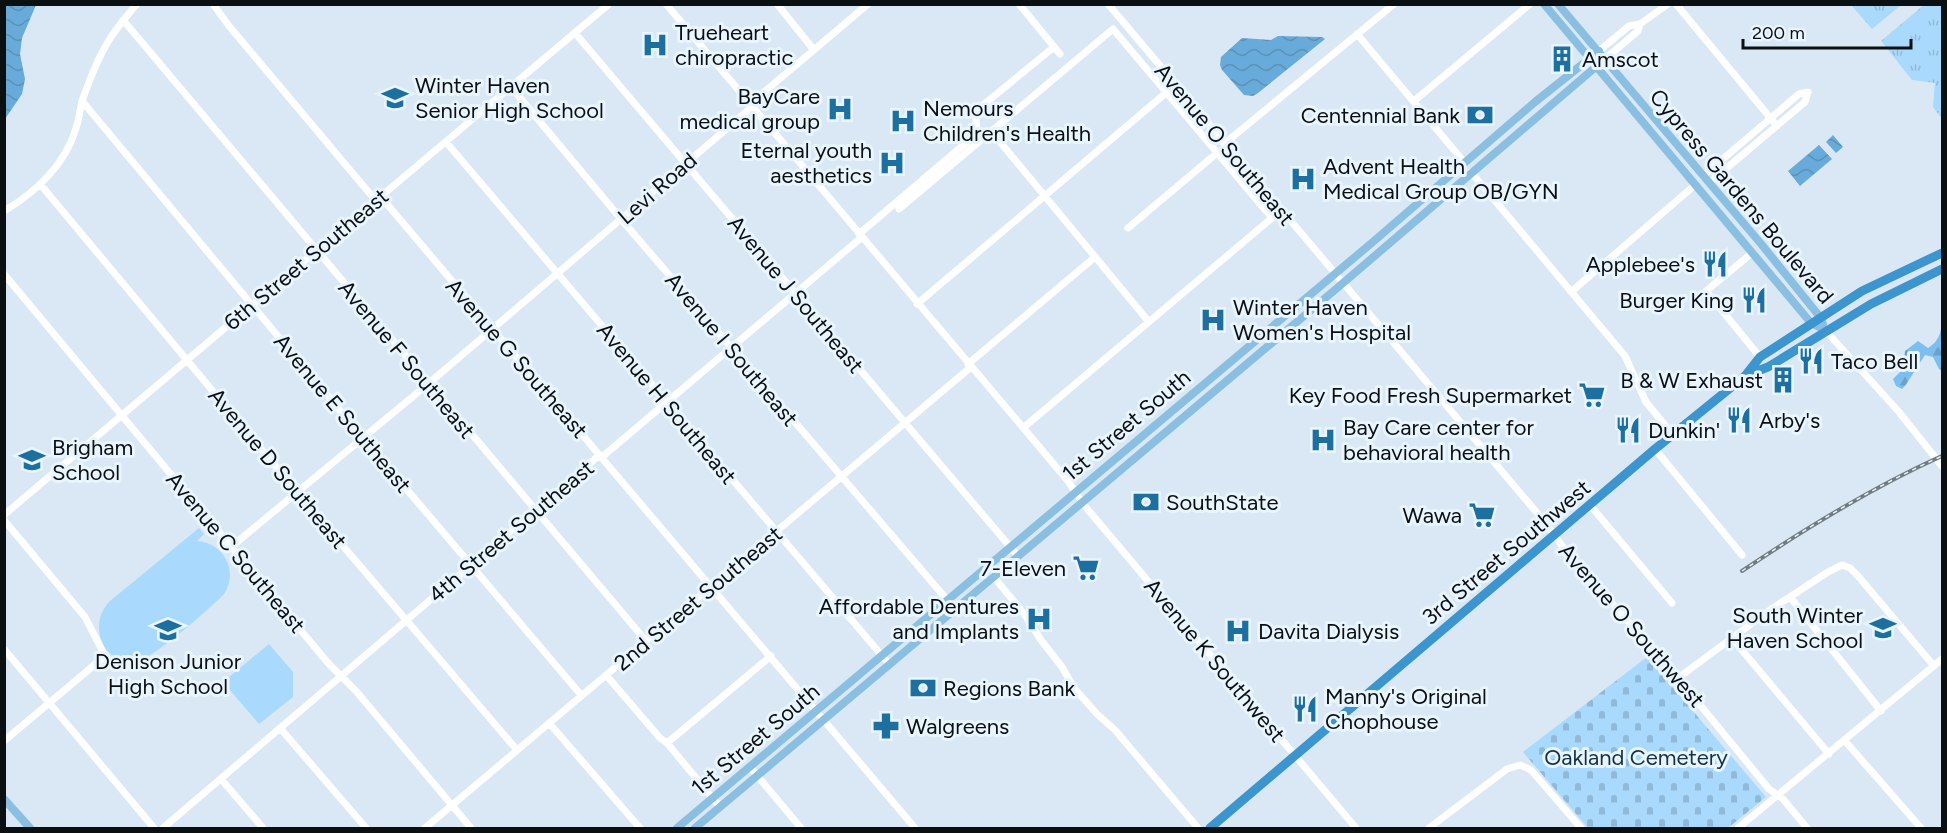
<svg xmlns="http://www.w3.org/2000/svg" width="1947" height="833" font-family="Figtree,sans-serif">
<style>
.green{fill:#a9d9fc}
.forest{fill:url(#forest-firs)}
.cemetery{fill:url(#cemetery-stones)}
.park{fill:url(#park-tufts)}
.water{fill:url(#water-waves)}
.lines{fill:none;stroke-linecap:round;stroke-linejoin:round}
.minor{stroke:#fff;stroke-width:7}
.major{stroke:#8abfe2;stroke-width:8}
.highway{stroke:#3c95ce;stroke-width:9}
.rail-casing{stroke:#717b83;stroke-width:4}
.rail{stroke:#e9f5fe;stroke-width:1.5;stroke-dasharray:4.5;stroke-linecap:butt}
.labels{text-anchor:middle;stroke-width:6;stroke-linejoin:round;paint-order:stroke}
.poi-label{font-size:22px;fill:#0a0f12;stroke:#e9f5fe;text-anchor:start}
.street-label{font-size:22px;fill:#0a0f12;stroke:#e9f5fe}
.park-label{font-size:22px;fill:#143246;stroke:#e9f5fe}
</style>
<defs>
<pattern id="forest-firs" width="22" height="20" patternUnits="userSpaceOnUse" patternTransform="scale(1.5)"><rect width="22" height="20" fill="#7cbeee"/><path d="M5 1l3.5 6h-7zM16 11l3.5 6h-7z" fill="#6aa2cb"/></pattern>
<pattern id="cemetery-stones" width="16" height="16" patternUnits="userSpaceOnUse" patternTransform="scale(1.5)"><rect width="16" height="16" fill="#a9d9fc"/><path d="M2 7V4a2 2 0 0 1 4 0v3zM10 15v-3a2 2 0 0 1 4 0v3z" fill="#90b9d7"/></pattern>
<pattern id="park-tufts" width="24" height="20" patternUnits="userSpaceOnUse" patternTransform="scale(1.5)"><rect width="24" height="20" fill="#a9d9fc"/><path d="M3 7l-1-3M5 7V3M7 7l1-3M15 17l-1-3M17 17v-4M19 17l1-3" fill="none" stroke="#90b9d7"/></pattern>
<pattern id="water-waves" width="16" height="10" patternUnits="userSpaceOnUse" patternTransform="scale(1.5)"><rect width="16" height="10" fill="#68aad9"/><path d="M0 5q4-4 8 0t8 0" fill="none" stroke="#5991b9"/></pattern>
</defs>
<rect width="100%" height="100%" fill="#d9e8f4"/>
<!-- green -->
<path class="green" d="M199 528 204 534 197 541C224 543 239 571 224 594 209 609 159 654 141 659 106 671 85 626 110 601Z
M269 644 293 672V697L259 724 223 682Z"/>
<!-- forest -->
<path class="forest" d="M1942 314V371L1939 369 1933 357 1925 355 1905 386 1902 389 1896 386 1893 379 1903 369 1905 351 1918 341 1928 348C1941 340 1942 329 1942 314Z"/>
<!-- cemetery -->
<path class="cemetery" d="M1647 657 1766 797 1728 828H1588L1523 752Z"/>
<!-- park -->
<path class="park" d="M1925 4 1942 5V119L1933 107 1935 83 1912 80 1881 41Z
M1851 5H1901L1872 29Z"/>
<!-- water -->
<path class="water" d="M5 4 36 5 22 38 20 54 25 79 22 94 5 119Z
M1278 36 1322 37 1325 39 1258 93 1253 96 1244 95 1222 70 1220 65 1221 57 1242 38 1271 40Z
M1833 135 1843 147 1836 153 1826 142Z
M1819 145 1832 159 1800 186 1788 171Z"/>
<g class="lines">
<!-- minor -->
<path class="minor" d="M213 4 229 26 376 201
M666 4 1068 481 1084 505 1356 828
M777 4 814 50
M1019 4 1060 54
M1108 4 1543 520 1566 551 1678 678 1769 789 1783 799 1807 828
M1676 4 1777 126
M123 20 646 641
M575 33 1017 555
M1357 34 1464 162
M1599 51 1629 26 1640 24 1668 4
M1605 59 1638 31 1640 24
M511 87 621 219 955 609
M82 101 337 407 581 695
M1414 101 1530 4
M750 104 868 4
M991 131 1149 322
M446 142 889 664
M1224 144 1394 4
M1471 172 1625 356 1646 402 1673 435
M1703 176 1799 94 1808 92
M1709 183 1805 102 1808 92
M40 184 297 492 517 750
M381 197 915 828
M899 209 1113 29 1272 218 1023 428
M4 211C35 193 66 164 76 128 79 119 80 110 82 101 88 84 95 65 104 49 112 33 125 18 137 4
M1128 228 1217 153
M859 234 974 136C980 127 973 119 977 110L1054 47
M1752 253 1706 291 1760 357
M4 274 328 663 356 691 471 828
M1571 292 1695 185
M917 304 1167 92
M1825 330 1899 412 1942 466
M968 364 1095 257
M1655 449 1742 555
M1590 505 1672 603
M4 515 252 305 609 4
M4 520 85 617 105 656 4 741
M231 547 428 384 752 107
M993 576 1025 615 1041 640 1062 667 1074 688 1097 714 1115 730 1198 828
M1790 597 1881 711
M1731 637 1829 754
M4 649 154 828
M606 675 660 738 667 743 720 807
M1678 678 1770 610 1828 572 1842 565 1850 568 1858 576 1934 666
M549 723 640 828
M280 728 366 828
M1845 741 1921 828
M667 743 771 656
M750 767 801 828
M221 779 263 828
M163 828 566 484 596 458 602 457 862 237
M425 828 971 367
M1429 828 1507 769 1520 765 1531 770 1581 828
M1738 828 1942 659"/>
<!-- major -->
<path class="major" d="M1544 4 1811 323 1825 330
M1558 4 1762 245 1820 317 1823 324
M4 799 30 828
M677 828 1374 241 1535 102 1599 51
M695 828 1336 289 1605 59"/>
<!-- highway -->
<path class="highway" d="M1747 375 1768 367 1871 304 1942 269
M1210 828 1655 449 1745 376 1760 357 1862 291 1942 253"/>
<!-- rail casing -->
<g class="rail-casing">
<path id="rail" d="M1742 571C1806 528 1873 487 1942 456"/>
</g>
<!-- rail -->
<use href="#rail" class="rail"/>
</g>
<!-- icons -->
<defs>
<g id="hospital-bare" transform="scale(2.07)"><path d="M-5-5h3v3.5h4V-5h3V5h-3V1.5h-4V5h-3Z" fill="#1d6fa0" stroke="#e9f5fe" stroke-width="2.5" paint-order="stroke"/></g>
<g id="building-bare" transform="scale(2.07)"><path d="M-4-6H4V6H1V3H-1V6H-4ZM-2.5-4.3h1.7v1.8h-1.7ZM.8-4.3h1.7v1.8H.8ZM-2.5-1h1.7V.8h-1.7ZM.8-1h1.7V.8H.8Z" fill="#1d6fa0" stroke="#e9f5fe" stroke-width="2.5" paint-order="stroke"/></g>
<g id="school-bare" transform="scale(2.07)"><path d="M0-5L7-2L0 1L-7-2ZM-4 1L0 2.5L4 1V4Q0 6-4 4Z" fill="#1d6fa0" stroke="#e9f5fe" stroke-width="2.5" paint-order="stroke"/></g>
<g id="bank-bare" transform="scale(2.07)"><path d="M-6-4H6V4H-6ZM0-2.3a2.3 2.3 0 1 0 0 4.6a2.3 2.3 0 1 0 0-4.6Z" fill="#1d6fa0" stroke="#e9f5fe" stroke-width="2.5" paint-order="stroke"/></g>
<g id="restaurant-bare" transform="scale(2.07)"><path d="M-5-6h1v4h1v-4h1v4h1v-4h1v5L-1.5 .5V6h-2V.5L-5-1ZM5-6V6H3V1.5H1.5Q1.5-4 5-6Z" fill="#1d6fa0" stroke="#e9f5fe" stroke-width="2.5" paint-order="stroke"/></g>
<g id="supermarket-bare" transform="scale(2.07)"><path d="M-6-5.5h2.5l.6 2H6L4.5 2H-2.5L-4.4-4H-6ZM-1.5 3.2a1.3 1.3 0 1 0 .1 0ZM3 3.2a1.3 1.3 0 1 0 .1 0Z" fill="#1d6fa0" stroke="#e9f5fe" stroke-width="2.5" paint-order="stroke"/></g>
<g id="pharmacy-bare" transform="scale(2.07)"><path d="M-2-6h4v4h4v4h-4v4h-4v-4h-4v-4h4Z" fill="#1d6fa0" stroke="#e9f5fe" stroke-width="2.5" paint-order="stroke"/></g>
</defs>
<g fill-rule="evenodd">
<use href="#hospital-bare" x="655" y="45"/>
<use href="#building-bare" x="1562" y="59"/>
<use href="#school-bare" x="395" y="98"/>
<use href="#hospital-bare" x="840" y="109"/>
<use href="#bank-bare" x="1480" y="115"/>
<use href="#hospital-bare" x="903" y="121"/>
<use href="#hospital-bare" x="892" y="163"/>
<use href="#hospital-bare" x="1303" y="179"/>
<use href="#restaurant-bare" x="1715" y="264"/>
<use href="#restaurant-bare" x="1754" y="300"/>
<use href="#hospital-bare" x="1213" y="320"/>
<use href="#restaurant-bare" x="1811" y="361"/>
<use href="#building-bare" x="1783" y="380"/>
<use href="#supermarket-bare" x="1592" y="395"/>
<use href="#restaurant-bare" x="1739" y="420"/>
<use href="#restaurant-bare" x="1628" y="430"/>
<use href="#hospital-bare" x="1323" y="440"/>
<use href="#school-bare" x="32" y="460"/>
<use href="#bank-bare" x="1146" y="502"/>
<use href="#supermarket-bare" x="1482" y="515"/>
<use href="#supermarket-bare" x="1086" y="568"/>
<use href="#hospital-bare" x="1039" y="619"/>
<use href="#school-bare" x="1883" y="628"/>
<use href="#school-bare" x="168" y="630"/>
<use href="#hospital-bare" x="1238" y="631"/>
<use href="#bank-bare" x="923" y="688"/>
<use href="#restaurant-bare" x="1305" y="709"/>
<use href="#pharmacy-bare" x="886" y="726"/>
</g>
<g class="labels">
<!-- poi labels -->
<g class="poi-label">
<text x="675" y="40">Trueheart<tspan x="675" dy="25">chiropractic</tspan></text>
<text x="1582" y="67">Amscot</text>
<text x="415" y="93">Winter Haven<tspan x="415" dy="25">Senior High School</tspan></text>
<text x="820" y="104" text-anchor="end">BayCare<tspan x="820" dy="25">medical group</tspan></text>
<text x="923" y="116">Nemours<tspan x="923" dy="25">Children's Health</tspan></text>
<text x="1460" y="123" text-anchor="end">Centennial Bank</text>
<text x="872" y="158" text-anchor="end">Eternal youth<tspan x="872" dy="25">aesthetics</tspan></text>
<text x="1323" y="174">Advent Health<tspan x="1323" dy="25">Medical Group OB/GYN</tspan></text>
<text x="1695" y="272" text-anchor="end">Applebee's</text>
<text x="1734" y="308" text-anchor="end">Burger King</text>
<text x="1233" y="315">Winter Haven<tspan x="1233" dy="25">Women's Hospital</tspan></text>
<text x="1831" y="369">Taco Bell</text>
<text x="1763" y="388" text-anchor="end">B &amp; W Exhaust</text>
<text x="1572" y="403" text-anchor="end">Key Food Fresh Supermarket</text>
<text x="1759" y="428">Arby's</text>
<text x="1343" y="435">Bay Care center for<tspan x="1343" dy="25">behavioral health</tspan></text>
<text x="1648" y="438">Dunkin'</text>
<text x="52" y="455">Brigham<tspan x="52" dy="25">School</tspan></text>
<text x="1166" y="510">SouthState</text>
<text x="1462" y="523" text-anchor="end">Wawa</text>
<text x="1066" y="576" text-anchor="end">7-Eleven</text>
<text x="1019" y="614" text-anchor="end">Affordable Dentures<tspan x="1019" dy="25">and Implants</tspan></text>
<text x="1863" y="623" text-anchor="end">South Winter<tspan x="1863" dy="25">Haven School</tspan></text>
<text x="1258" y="639">Davita Dialysis</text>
<text x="168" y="669" text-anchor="middle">Denison Junior<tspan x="168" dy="25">High School</tspan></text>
<text x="943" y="696">Regions Bank</text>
<text x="1325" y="704">Manny's Original<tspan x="1325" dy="25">Chophouse</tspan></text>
<text x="906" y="734">Walgreens</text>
</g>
<!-- street labels -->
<g class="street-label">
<text transform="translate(1225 144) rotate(50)" y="8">Avenue O Southeast</text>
<text transform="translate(657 188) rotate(-41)" y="8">Levi Road</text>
<text transform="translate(1742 196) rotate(50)" y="8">Cypress Gardens Boulevard</text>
<text transform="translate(306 259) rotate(-40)" y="8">6th Street Southeast</text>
<text transform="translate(796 294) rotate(50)" y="8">Avenue J Southeast</text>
<text transform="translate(732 349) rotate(50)" y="8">Avenue I Southeast</text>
<text transform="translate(517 358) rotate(49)" y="8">Avenue G Southeast</text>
<text transform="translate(407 359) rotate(50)" y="8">Avenue F Southeast</text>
<text transform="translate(667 403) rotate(50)" y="8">Avenue H Southeast</text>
<text transform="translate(343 413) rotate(50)" y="8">Avenue E Southeast</text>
<text transform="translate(1126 425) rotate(-40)" y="8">1st Street South</text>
<text transform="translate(278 468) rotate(50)" y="8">Avenue D Southeast</text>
<text transform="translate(511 531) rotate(-40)" y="8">4th Street Southeast</text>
<text transform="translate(236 552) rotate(50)" y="8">Avenue C Southeast</text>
<text transform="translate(1506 552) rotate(-40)" y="8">3rd Street Southwest</text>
<text transform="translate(698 598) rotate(-40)" y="8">2nd Street Southeast</text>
<text transform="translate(1632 625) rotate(49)" y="8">Avenue O Southwest</text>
<text transform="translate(1215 660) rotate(50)" y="8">Avenue K Southwest</text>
<text transform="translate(755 739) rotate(-40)" y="8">1st Street South</text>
</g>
<!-- park labels -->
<g class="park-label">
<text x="1636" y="765">Oakland Cemetery</text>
</g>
</g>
<!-- border -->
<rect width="1947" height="833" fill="none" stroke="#0a0f12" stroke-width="12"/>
<!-- scale -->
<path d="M1743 39v9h168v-9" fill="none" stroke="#0a0f12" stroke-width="3"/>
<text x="1752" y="39" font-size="18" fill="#0a0f12" stroke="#e9f5fe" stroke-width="4.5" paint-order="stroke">200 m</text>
</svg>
